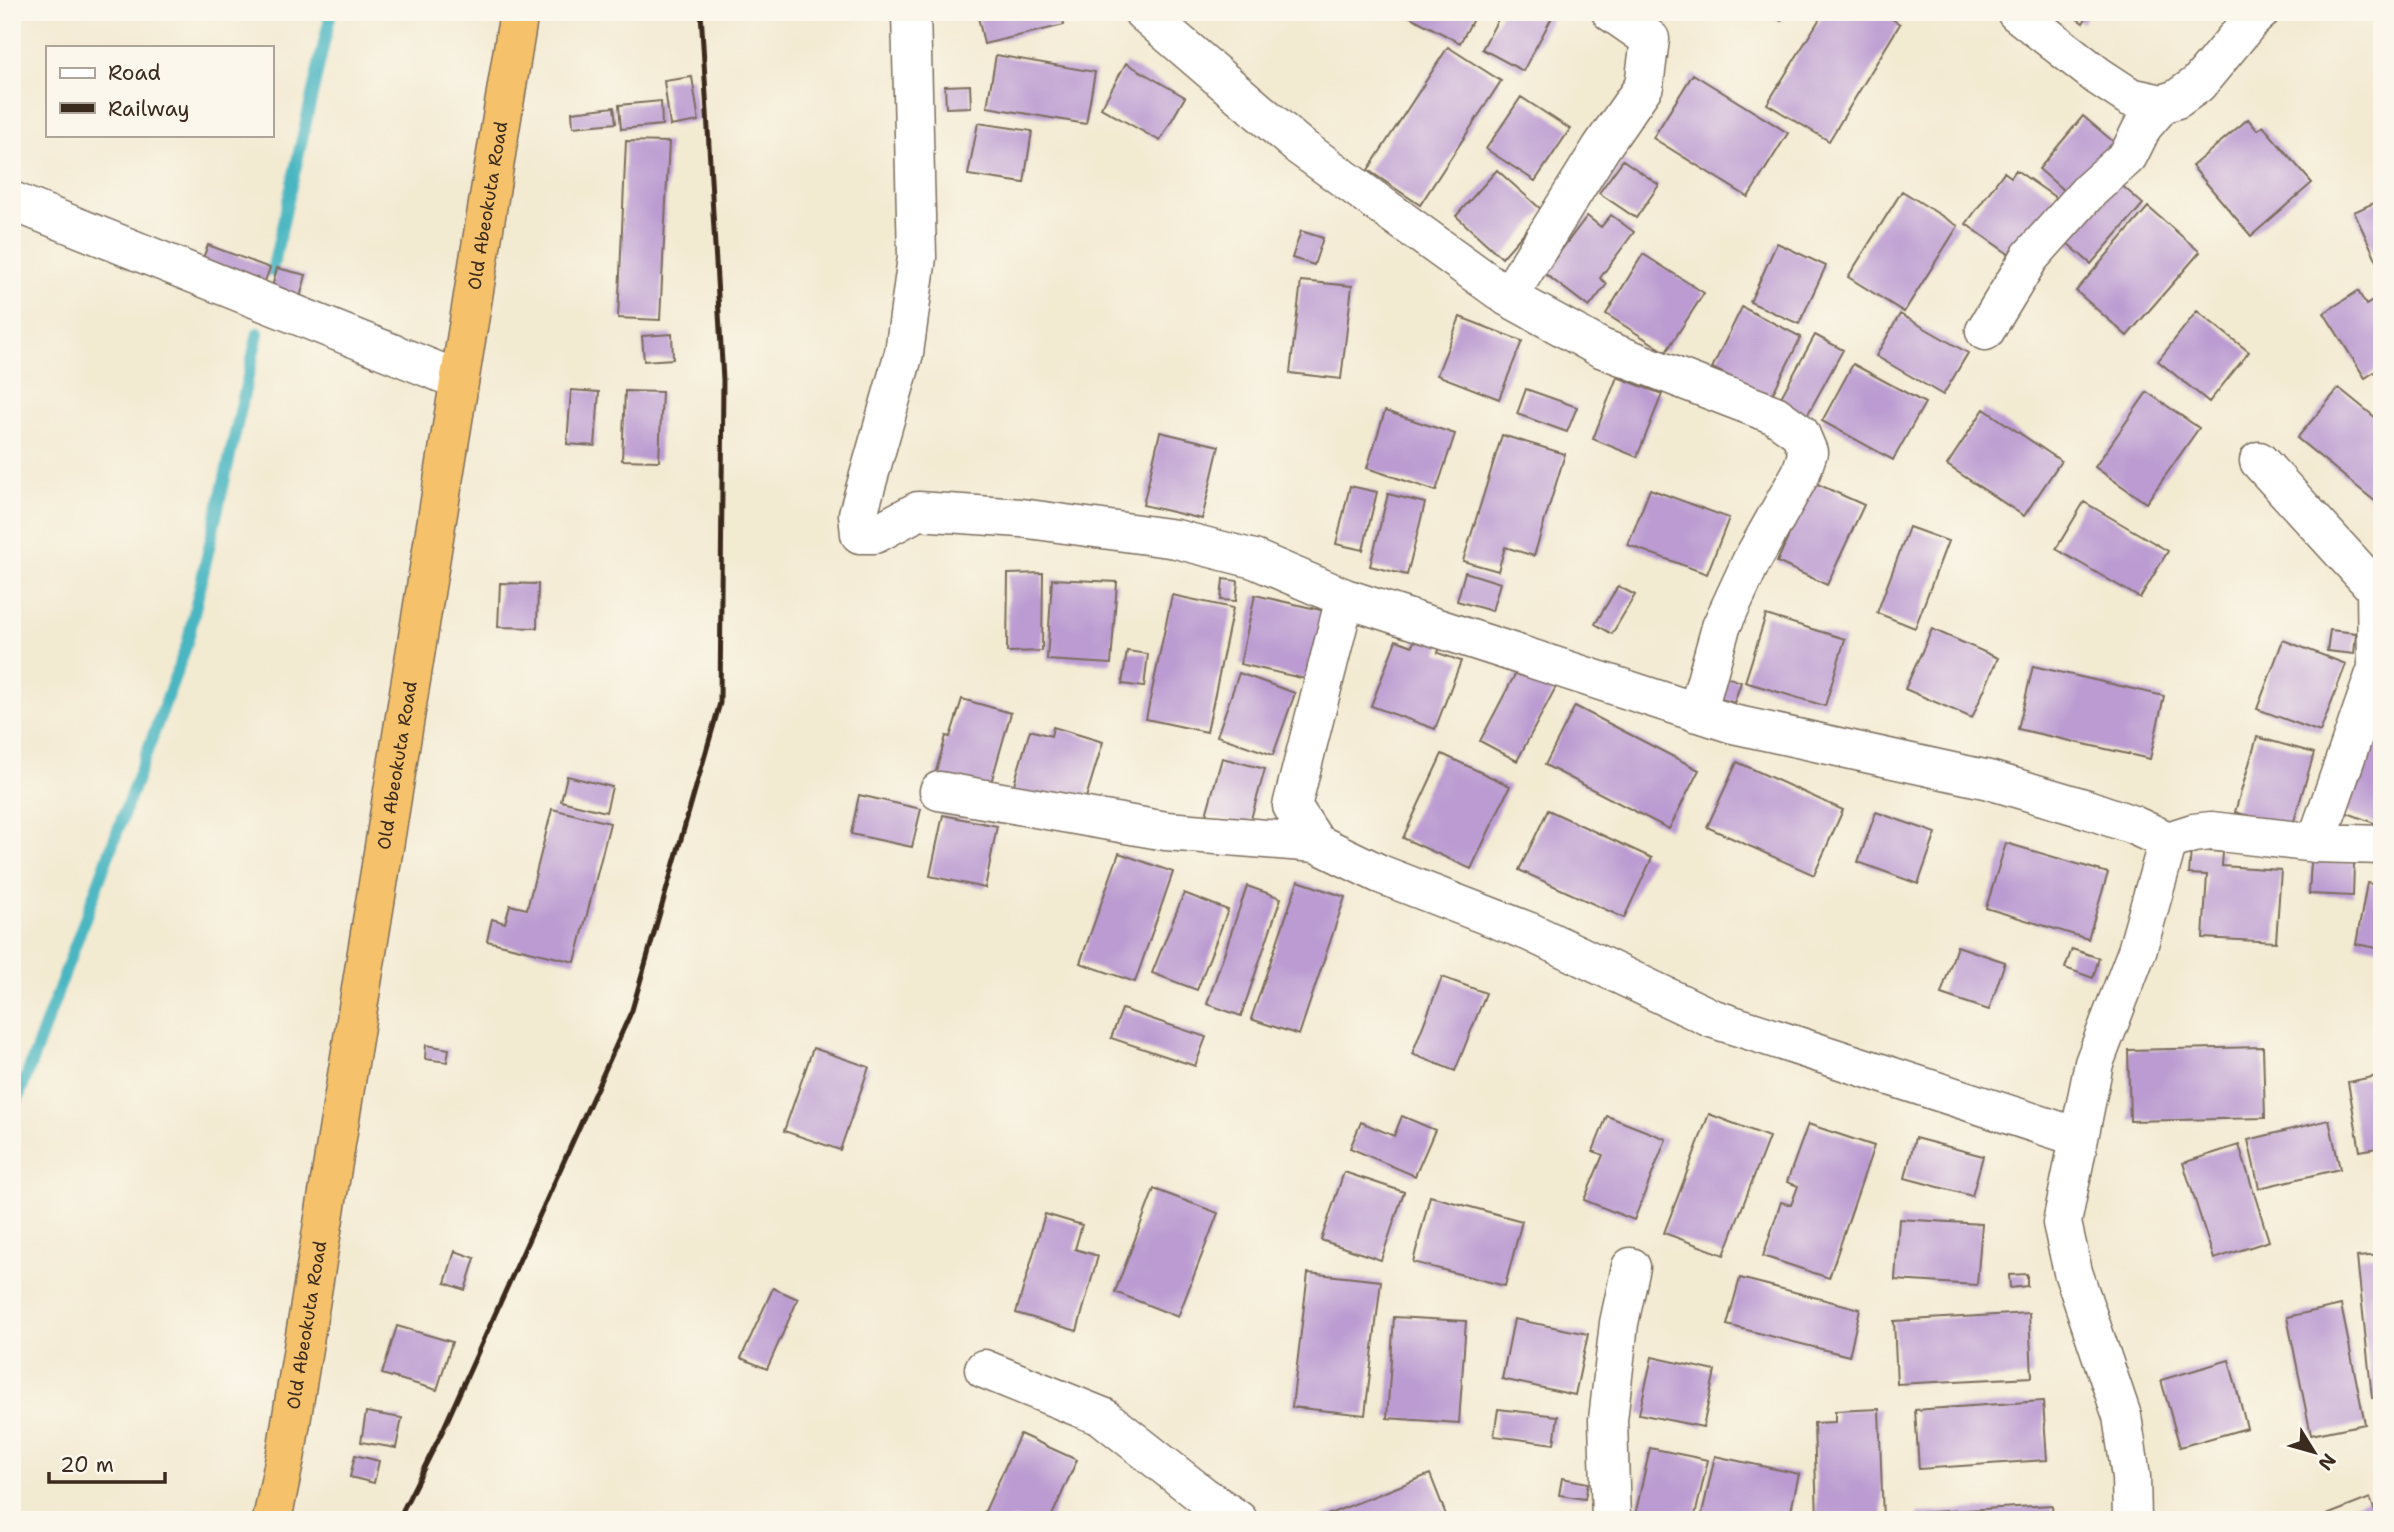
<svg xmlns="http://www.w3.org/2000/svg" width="2394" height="1532" font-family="'Shantell Sans',sans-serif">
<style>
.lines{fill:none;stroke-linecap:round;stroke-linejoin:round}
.stream{stroke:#48b6c1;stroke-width:12}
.building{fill:#bb9bd1}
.minor-casing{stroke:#7b6d5d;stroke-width:41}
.highway-casing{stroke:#7b6d5d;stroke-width:41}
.minor{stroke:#fff;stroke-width:38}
.highway{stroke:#f5c16b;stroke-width:38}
.rail{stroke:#3b2a1e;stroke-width:5}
.labels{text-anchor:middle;stroke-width:5;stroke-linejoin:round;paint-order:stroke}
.street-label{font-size:18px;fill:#3b2a1e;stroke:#fbf7ec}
</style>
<rect width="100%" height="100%" fill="#fbf7ec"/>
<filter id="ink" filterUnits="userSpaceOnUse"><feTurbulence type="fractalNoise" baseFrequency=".0143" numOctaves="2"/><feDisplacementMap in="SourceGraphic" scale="14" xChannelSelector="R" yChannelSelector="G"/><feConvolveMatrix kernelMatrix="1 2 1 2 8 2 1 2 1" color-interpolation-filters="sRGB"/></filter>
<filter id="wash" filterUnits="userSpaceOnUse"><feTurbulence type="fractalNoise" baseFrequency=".00686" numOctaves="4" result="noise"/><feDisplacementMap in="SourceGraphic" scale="28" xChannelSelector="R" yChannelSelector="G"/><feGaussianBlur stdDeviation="1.57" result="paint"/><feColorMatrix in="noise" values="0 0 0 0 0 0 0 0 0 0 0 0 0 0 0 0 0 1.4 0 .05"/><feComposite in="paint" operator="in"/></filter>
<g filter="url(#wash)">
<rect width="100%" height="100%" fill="#f3ead2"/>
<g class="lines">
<!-- stream -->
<path class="stream" d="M272 271 331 12
M12 1115 187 644 258 333"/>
</g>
<g id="blocks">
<!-- building -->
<path class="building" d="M977 12H1062L1064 25 984 44Z
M1401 12H1477L1460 43Z
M1502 12H1555L1523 71 1482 49Z
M1766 12H1787L1781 21Z
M1824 12H1880L1900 24 1829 141 1767 104Z
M2067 12H2090L2083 23Z
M1448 47 1501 81 1420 205 1368 170Z
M996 55 1095 72 1086 124 987 107Z
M1126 63 1185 97 1160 141 1101 108Z
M1693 74 1788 133 1748 197 1653 138Z
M692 77 699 121 670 126 664 81Z
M970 85 971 107 946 108 945 86Z
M1521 97 1570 129 1535 181 1486 149Z
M661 101 662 125 621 129 619 105Z
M614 107 616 123 573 127 572 112Z
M2083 116 2115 143 2070 196 2039 169Z
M2248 119 2257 130 2263 126 2312 183 2251 236 2192 166Z
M978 123 1032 131 1024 183 968 175Z
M626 141 669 142 660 320 618 318Z
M1623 160 1659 185 1636 218 1599 193Z
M1497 170 1543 211 1502 258 1456 216Z
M2016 170 2062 202 2020 262 1966 224 2004 172 2011 177Z
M2110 175 2143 204 2091 264 2058 235Z
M1902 191 1958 226 1904 312 1848 277Z
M2382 199V258L2377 261 2354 212Z
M2148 207 2200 252 2127 336 2076 291Z
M1611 215 1634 232 1600 278 1607 284 1589 307 1544 273 1587 216 1601 227Z
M1301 231 1323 238 1314 265 1292 258Z
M1777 243 1826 266 1799 324 1750 302Z
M208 245 270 268 262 289 200 266Z
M1643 254 1704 293 1666 352 1606 314Z
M277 268 306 275 299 302 270 295Z
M1301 281 1352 286 1341 379 1290 373Z
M2358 291 2366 305 2382 295V367L2365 378 2324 313Z
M1742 307 1801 337 1771 397 1712 368Z
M2197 311 2249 352 2209 402 2158 361Z
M1900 314 1968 353 1943 395 1876 356Z
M1460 317 1522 341 1499 399 1437 375Z
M672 334 673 359 644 361 642 336Z
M1815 335 1843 350 1803 423 1775 408Z
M1853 364 1925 403 1893 460 1822 421Z
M1617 377 1662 394 1637 457 1593 439Z
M2339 388 2382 423V507L2297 438Z
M1526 389 1577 407 1567 432 1517 414Z
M571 390 599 392 595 446 567 444Z
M625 391 662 392 659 461 622 460Z
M2147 392 2199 428 2146 503 2095 467Z
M1984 409 2061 461 2024 516 1947 465Z
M1385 411 1455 434 1436 491 1367 468Z
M1160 432 1219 446 1202 519 1143 505Z
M1502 435 1565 454 1534 556 1505 547 1498 571 1463 561Z
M1813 482 1864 505 1827 585 1777 562Z
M1350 486 1377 492 1363 550 1336 544Z
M1650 489 1729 518 1707 574 1628 545Z
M1388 494 1425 503 1407 575 1370 566Z
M2084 502 2168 551 2140 598 2056 549Z
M1909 527 1948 541 1915 628 1877 613Z
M1465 572 1500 583 1492 611 1457 601Z
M1043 573 1042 651 1007 652 1008 574Z
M1052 579 1117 582 1111 664 1047 660Z
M1223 579 1238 581 1236 601 1221 600Z
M500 583 538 584 537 628 498 627Z
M1618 586 1635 595 1612 634 1595 624Z
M1172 595 1233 608 1207 732 1146 719Z
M1255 595 1325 611 1310 680 1240 664Z
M1766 615 1845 639 1825 706 1745 682Z
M1932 629 1998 658 1972 718 1905 689Z
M2330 630 2356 633 2354 654 2327 651Z
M1418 633 1442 641 1438 653 1461 661 1435 729 1371 706 1396 640 1412 646Z
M2283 640 2346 664 2320 732 2257 709Z
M1127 651 1148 654 1144 687 1122 684Z
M1521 663 1558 683 1517 761 1480 741Z
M2033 666 2164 696 2150 759 2018 729Z
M1239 673 1295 693 1273 755 1217 736Z
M1715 673 1741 682 1734 703 1708 695Z
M962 699 1011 713 988 793 934 778 946 736 950 737Z
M1575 706 1699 770 1669 829 1545 765Z
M1053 727 1103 742 1081 814 1011 794 1030 730 1051 736Z
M2373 731 2382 734V826L2342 811Z
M2257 737 2314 753 2292 828 2235 812Z
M1442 754 1510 786 1471 869 1403 838Z
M1222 758 1265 769 1249 826 1206 815Z
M1737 762 1843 810 1814 875 1707 827Z
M567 776 612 787 606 812 561 801Z
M859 795 921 809 912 847 851 834Z
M552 809 610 823 575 962 487 941 492 919 505 923 510 905 527 909Z
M1548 810 1652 858 1624 918 1519 870Z
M1876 812 1936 833 1918 884 1858 862Z
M943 815 997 826 985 888 930 876Z
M2006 843 2108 873 2088 939 1986 908Z
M2191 850 2223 852 2222 866 2281 870 2276 942 2203 938 2207 875 2189 874Z
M1119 853 1173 872 1135 982 1080 963Z
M2311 861 2354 863 2353 896 2309 894Z
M1298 881 1345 897 1299 1035 1251 1019Z
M2367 883 2382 886V949L2356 944Z
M1247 886 1281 898 1241 1016 1207 1004Z
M1184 893 1228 910 1197 990 1152 973Z
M1957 946 2005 962 1989 1010 1941 994Z
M2072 949 2099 958 2093 978 2065 968Z
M1442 977 1486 993 1455 1071 1412 1054Z
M1122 1009 1206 1037 1195 1066 1111 1038Z
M426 1045 449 1049 447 1062 425 1059Z
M2263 1047 2265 1118 2130 1121 2128 1050Z
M813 1048 869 1067 840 1150 784 1131Z
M2382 1075V1147L2360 1151 2348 1082Z
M1709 1114 1769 1137 1724 1255 1664 1233Z
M1402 1116 1435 1130 1415 1176 1350 1148 1361 1122 1394 1136Z
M1607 1116 1666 1139 1634 1220 1584 1200 1603 1155 1593 1151Z
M2329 1120 2340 1169 2259 1188 2248 1140Z
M1808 1124 1874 1146 1829 1278 1763 1256 1781 1202 1791 1205 1798 1186 1787 1182Z
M1915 1138 1983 1156 1972 1196 1905 1178Z
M2239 1145 2269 1241 2214 1259 2183 1163Z
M1344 1172 1404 1192 1381 1260 1321 1240Z
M1154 1189 1218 1213 1178 1317 1115 1292Z
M1430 1196 1522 1221 1505 1286 1413 1262Z
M1045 1214 1082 1225 1075 1249 1098 1256 1077 1331 1016 1313Z
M1899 1219 1982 1224 1977 1285 1895 1280Z
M455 1251 475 1258 465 1290 445 1283Z
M2382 1255V1397L2372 1398 2357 1257Z
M1308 1273 1381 1281 1365 1415 1292 1407Z
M2027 1274V1286L2010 1288 2009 1275Z
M1740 1278 1860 1309 1849 1356 1727 1325Z
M773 1288 798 1299 767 1369 741 1358Z
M2341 1305 2365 1424 2311 1435 2287 1317Z
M2029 1313 2032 1377 1897 1384 1894 1321Z
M1394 1317 1466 1321 1459 1423 1387 1418Z
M1514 1319 1588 1334 1575 1395 1502 1379Z
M397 1326 452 1342 437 1390 382 1374Z
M1652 1357 1715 1371 1703 1427 1639 1414Z
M2229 1360 2247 1428 2180 1447 2161 1380Z
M2043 1401 2047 1460 1919 1469 1915 1410Z
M1498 1409 1558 1416 1554 1444 1494 1436Z
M1879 1409 1883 1520H1817L1814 1423 1835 1422V1411Z
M366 1412 402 1418 396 1448 361 1442Z
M1020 1434 1077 1460 1050 1520H981Z
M1650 1448 1708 1460 1694 1520H1634Z
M355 1455 379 1461 374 1483 350 1477Z
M1715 1456 1799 1474 1789 1520 1701 1518Z
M1430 1474 1448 1520H1314Z
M1562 1478 1588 1483 1585 1499 1559 1495Z
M2370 1498 2378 1520H2314Z
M2052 1505 2053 1520H1918L1917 1513Z"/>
</g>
</g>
<g filter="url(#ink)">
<use href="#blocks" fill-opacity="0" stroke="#7b6d5d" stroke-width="2"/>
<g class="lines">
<!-- minor casing -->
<g class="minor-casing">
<path id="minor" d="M911 12 917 257 904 353 858 514 860 534H875L918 511 1021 518 1176 539 1254 559 1345 598 1733 724 1989 780 2087 809 2133 825 2168 841 2193 833 2211 831 2316 843 2382 845
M1143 12 1299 146 1508 297 1601 348 1775 415 1800 433 1808 452 1801 473 1751 562 1721 627 1697 713
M2016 12 2098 76 2130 97 2162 104 2177 99 2198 84 2250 21 2260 12
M12 201 459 380
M1508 297 1601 148 1644 86 1650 39 1611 12
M1985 331 2030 257 2089 191 2128 156 2143 126 2162 104
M2259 461 2376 589 2377 668 2316 843
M1345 598 1292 806 1316 843 1380 874 1530 932 1711 1018 2078 1137
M939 791 1166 831 1316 843
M984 1369 1103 1417 1202 1495 1238 1520
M1611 1520 1608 1420 1619 1323 1631 1267
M2132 1520 2131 1477 2122 1416 2073 1272 2062 1223 2094 1063 2137 951 2168 841"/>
</g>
<!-- highway casing -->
<g class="highway-casing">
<g id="highway">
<path id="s1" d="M272 1520 286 1453 519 12"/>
</g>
</g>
<!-- minor -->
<use href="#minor" class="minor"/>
<!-- highway -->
<use href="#highway" class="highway"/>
<!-- rail -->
<path class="rail" d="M398 1520 442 1432 632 1010 720 703 723 380 701 12"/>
</g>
</g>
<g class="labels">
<!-- street labels -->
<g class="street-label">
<text dy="6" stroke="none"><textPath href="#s1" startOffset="1332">Old Abeokuta Road</textPath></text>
<text dy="6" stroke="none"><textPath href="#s1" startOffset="765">Old Abeokuta Road</textPath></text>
<text dy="6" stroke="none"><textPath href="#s1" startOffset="198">Old Abeokuta Road</textPath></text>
</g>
</g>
<!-- margin -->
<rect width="2394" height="1532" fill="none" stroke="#fbf7ec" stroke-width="42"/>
<!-- legend -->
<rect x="46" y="46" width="228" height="91" fill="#fbf7ec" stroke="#aea59a" stroke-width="2"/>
<rect x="60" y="68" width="35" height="10" fill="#ffffff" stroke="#aea59a" stroke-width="2"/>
<text x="108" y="80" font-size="21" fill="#3b2a1e">Road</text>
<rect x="60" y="103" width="35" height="10" fill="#3b2a1e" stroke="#aea59a" stroke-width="2"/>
<text x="108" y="116" font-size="21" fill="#3b2a1e">Railway</text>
<!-- north arrow -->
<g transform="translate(2314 1452) rotate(127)" stroke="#fbf7ec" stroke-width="5" paint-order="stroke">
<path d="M0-5L12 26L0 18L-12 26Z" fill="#3b2a1e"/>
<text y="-10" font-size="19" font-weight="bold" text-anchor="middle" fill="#3b2a1e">N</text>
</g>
<!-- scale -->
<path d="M49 1472v10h116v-10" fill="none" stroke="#3b2a1e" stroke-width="3.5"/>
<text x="60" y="1472" font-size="21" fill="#3b2a1e" stroke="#fbf7ec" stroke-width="5" paint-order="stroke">20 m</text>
</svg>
